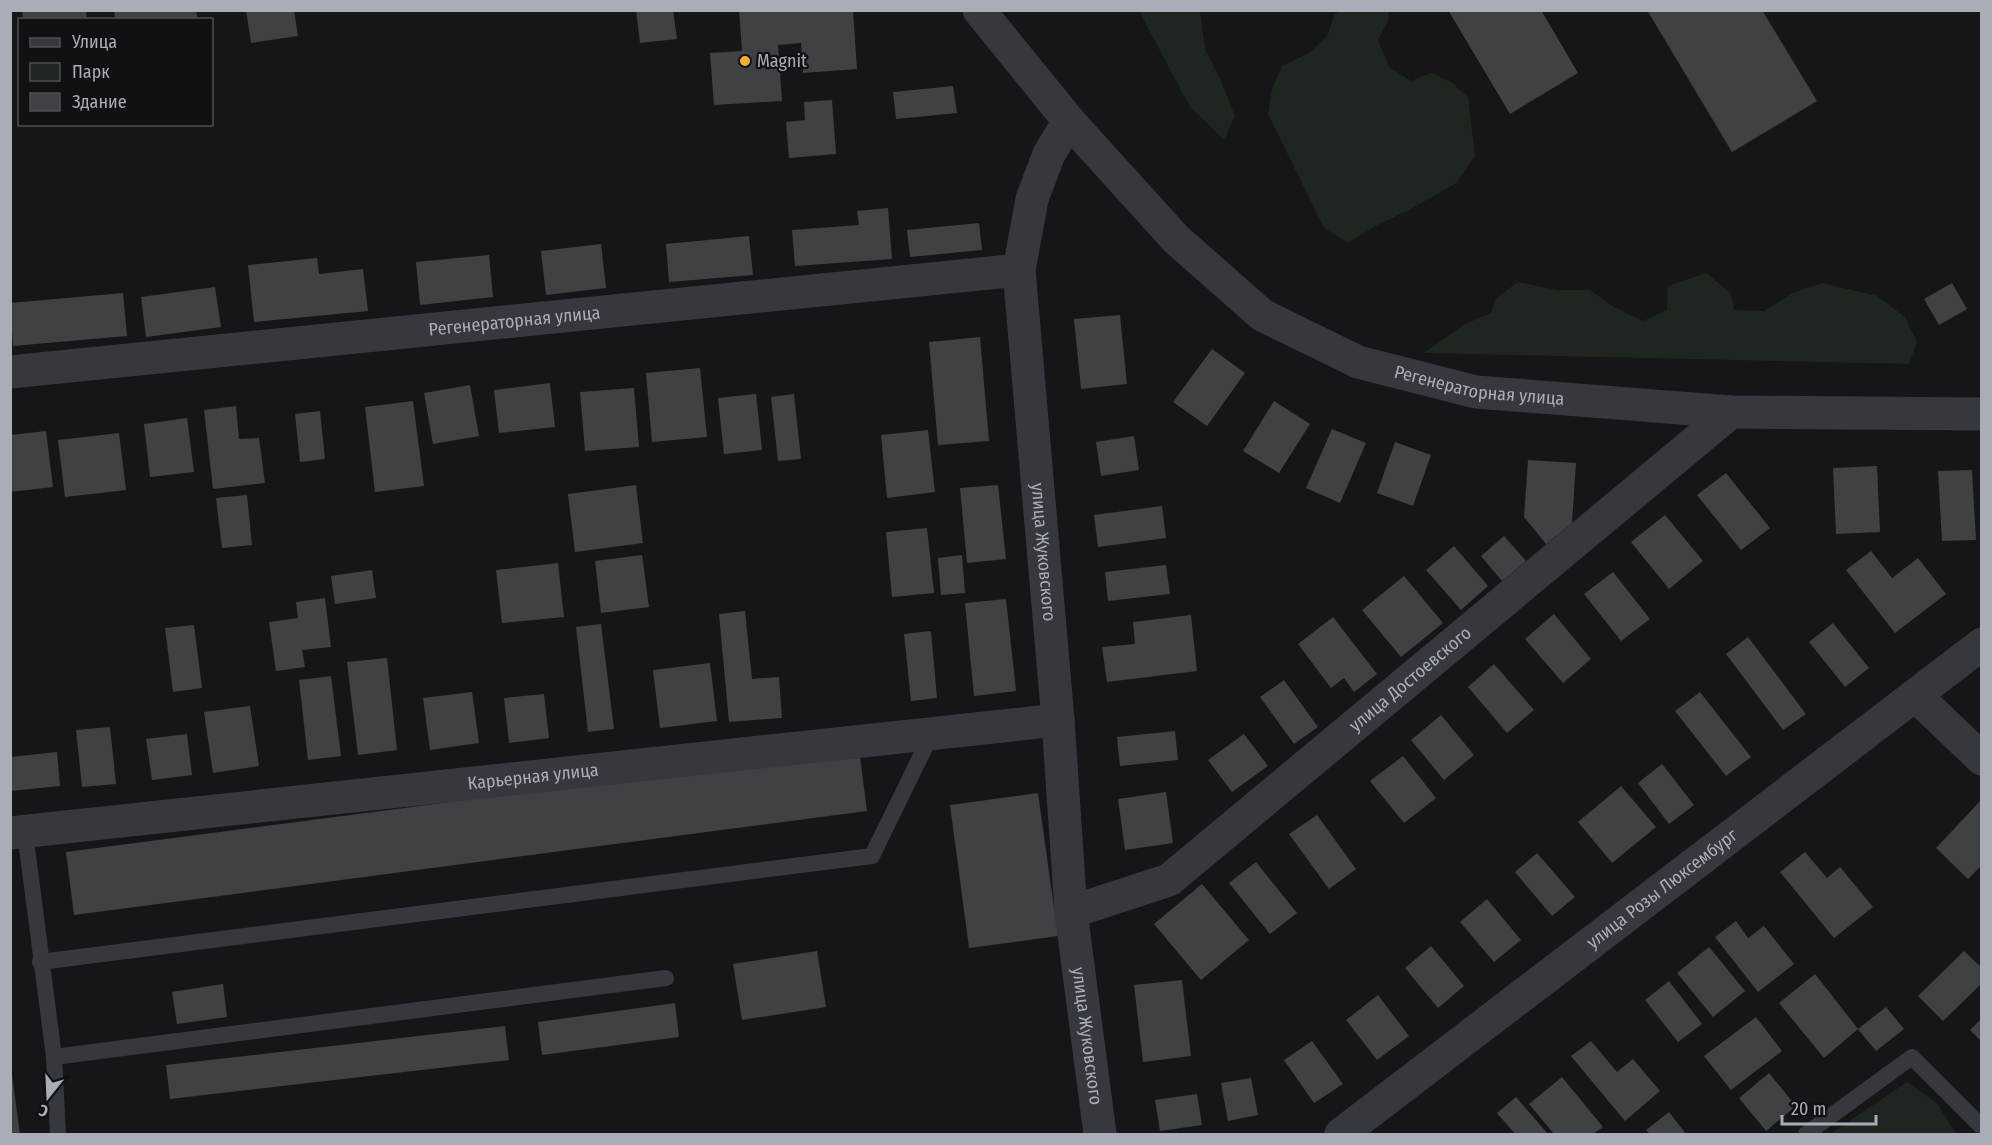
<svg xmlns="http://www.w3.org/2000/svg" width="1992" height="1145" font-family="'Fira Sans Condensed',sans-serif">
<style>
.green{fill:#1e261f}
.building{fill:#404145}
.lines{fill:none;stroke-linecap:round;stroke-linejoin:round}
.service{stroke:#37383d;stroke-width:16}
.minor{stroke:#37383d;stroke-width:33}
.tertiary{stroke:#37383d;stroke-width:33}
.poi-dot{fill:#f2b134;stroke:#111113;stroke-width:2}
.labels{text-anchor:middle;stroke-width:4.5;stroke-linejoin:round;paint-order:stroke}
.poi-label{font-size:18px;fill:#a8adb8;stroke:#111113;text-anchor:start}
.street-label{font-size:18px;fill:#a8adb8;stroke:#111113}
</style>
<rect width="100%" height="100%" fill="#161618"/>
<!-- green -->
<path class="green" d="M1340 10 1388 11 1389 18 1378 40 1389 67 1411 81 1431 73 1451 82 1468 97 1475 156 1455 184 1407 211 1377 225 1348 243 1324 228 1268 114 1272 89 1282 66 1309 53 1327 36 1334 16Z
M1139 11H1200L1205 49 1221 81 1235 116 1224 140 1190 107Z
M1706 273 1731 293 1734 310 1764 311 1795 292 1822 283 1877 296 1905 317 1917 342 1909 364 1424 353 1465 324 1491 313 1496 298 1518 282 1557 290H1590L1614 307 1643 321 1667 310 1668 286Z
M1907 1082 1937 1103 1956 1134H1830Z"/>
<!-- building -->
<path class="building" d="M22 10H86L87 20H23Z
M114 10H196L198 20H115Z
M246 10H294L298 36 251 43Z
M636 10H673L677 39 640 43Z
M739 10H853L857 69 803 73 801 43 778 45 782 101 714 105 710 53 742 51Z
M1448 10H1541L1578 73 1510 114Z
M1647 10H1762L1817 101 1732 152Z
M953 86 957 113 896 119 893 92Z
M832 100 836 154 789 158 786 122 805 120 804 102Z
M888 208 892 259 795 266 792 230 859 225 857 211Z
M979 223 982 250 910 257 907 230Z
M749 236 753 275 669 282 666 244Z
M601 244 606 288 546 295 541 251Z
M489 255 493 297 420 305 416 262Z
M317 258 319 274 363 269 368 311 254 322 248 265Z
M1952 283 1967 309 1939 325 1924 299Z
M215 287 221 327 146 337 141 297Z
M123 293 127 336 13 346 10 303Z
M1120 315 1127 384 1081 389 1074 319Z
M980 337 989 441 938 445 929 342Z
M1212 349 1245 373 1207 426 1173 402Z
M700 368 707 437 652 442 646 373Z
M550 383 555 427 499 433 494 390Z
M470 385 479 436 433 444 424 393Z
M634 388 639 447 585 451 580 392Z
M756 394 762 450 724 454 718 398Z
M794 394 801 459 778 461 771 397Z
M413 401 424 486 375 492 365 407Z
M1274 401 1310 424 1279 473 1243 451Z
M236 406 239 439 259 438 265 483 213 489 204 410Z
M320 411 325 459 300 462 295 414Z
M187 418 194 472 150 477 144 424Z
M1332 429 1366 443 1340 503 1306 488Z
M928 430 935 492 887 498 881 435Z
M46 431 53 487 10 492V435Z
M119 433 126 490 65 497 58 440Z
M1134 436 1139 470 1101 476 1096 442Z
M1395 442 1431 455 1413 506 1377 493Z
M1528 460 1576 463 1572 523 1546 544 1524 517Z
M1877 466 1880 532 1836 534 1833 468Z
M1972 470 1976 540 1942 541 1938 471Z
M1726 473 1770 528 1741 550 1697 495Z
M636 485 643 543 575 552 568 494Z
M998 485 1006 559 967 563 960 488Z
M247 495 252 545 222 548 216 498Z
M1162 506 1166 538 1098 547 1094 515Z
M1665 515 1703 561 1669 589 1631 542Z
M927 528 934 593 892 597 886 532Z
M1504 536 1526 561 1502 581 1481 556Z
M1454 546 1488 586 1461 610 1426 570Z
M1871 551 1892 578 1918 558 1946 594 1895 633 1846 570Z
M642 555 649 607 601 613 595 561Z
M962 555 965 593 941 595 938 558Z
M558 563 564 617 502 623 496 570Z
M1166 565 1170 594 1108 601 1105 572Z
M372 570 376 598 335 604 331 576Z
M1613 572 1650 619 1621 641 1584 594Z
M1404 576 1443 623 1401 657 1362 610Z
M325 598 331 647 302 650 305 667 276 671 269 622 298 618 296 602Z
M1006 599 1016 691 974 696 965 603Z
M745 611 752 679 779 677 782 718 729 722 719 614Z
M1554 614 1591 659 1563 683 1525 639Z
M1191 615 1197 671 1107 682 1102 647 1135 644 1133 622Z
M1333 617 1377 674 1354 692 1344 678 1331 688 1298 644Z
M1833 623 1869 668 1845 687 1809 642Z
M601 624 614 729 588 732 576 627Z
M194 625 202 688 173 692 165 628Z
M931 631 937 698 911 701 904 634Z
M1748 637 1806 714 1783 730 1726 654Z
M387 658 397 750 358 755 347 662Z
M710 663 717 721 660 728 653 670Z
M1494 664 1534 710 1507 733 1468 687Z
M331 676 341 756 308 760 299 680Z
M1284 680 1318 727 1294 744 1260 697Z
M472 692 479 743 430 750 423 698Z
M1700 692 1751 757 1726 776 1675 711Z
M544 694 549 738 509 743 504 698Z
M250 706 259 766 213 773 204 712Z
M1441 715 1474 755 1444 780 1411 740Z
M110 727 116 784 82 787 76 730Z
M1175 731 1178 760 1120 766 1117 737Z
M187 734 192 775 152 780 146 739Z
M1244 734 1268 766 1232 792 1208 760Z
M859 749 867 811 74 915 66 852Z
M57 752 60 786 10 791V757Z
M1403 756 1436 798 1404 823 1370 781Z
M1662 764 1694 805 1669 824 1638 783Z
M1621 786 1656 827 1612 863 1578 822Z
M1166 792 1173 843 1125 850 1118 799Z
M1038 793 1058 936 969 948 950 805Z
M1982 799V865L1968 879 1936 848Z
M1317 815 1356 869 1329 889 1289 834Z
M1805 852 1827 878 1840 867 1873 907 1834 938 1780 872Z
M1537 853 1575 897 1552 916 1515 872Z
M1256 862 1297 913 1270 934 1229 883Z
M1202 884 1249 940 1201 980 1154 924Z
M1487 899 1521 940 1494 962 1460 922Z
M1736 921 1748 938 1764 926 1794 964 1758 992 1715 937Z
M1431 946 1464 986 1438 1008 1405 968Z
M1709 947 1745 991 1713 1017 1677 973Z
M817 951 826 1007 742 1020 733 964Z
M1964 951 1982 968V983L1943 1021 1918 996Z
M1815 974 1858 1029 1886 1007 1904 1029 1876 1051 1858 1029 1824 1058 1779 1003Z
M1182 980 1191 1056 1143 1062 1134 985Z
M1669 981 1702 1024 1678 1042 1645 1000Z
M223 984 227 1017 177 1024 172 992Z
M1378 995 1409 1036 1377 1060 1346 1020Z
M675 1003 679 1037 542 1055 538 1022Z
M1756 1017 1782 1051 1731 1090 1704 1056Z
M1982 1018V1042L1970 1030Z
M505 1026 509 1060 170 1099 166 1065Z
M1312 1041 1343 1084 1314 1103 1284 1060Z
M1591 1041 1617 1072 1633 1059 1660 1091 1625 1121 1571 1056Z
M1769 1073 1796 1106 1766 1131 1739 1098Z
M10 1075H12L20 1134H10Z
M1562 1077 1603 1127 1593 1134H1554L1529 1104Z
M1251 1078 1258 1115 1228 1121 1221 1083Z
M1197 1094 1202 1125 1160 1131 1155 1100Z
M1516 1097 1548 1134H1515L1497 1113Z
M1669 1112 1686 1134H1650L1646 1130Z"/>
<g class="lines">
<!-- service -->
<path class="service" d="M25 832 54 1057 58 1134
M40 962 872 856 932 733
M54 1057 666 978
M1806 1134 1912 1057 1982 1127"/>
<!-- minor -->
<g class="minor">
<path id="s1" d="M1069 121 1049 154 1032 199 1019 270 1058 720 1071 912 1100 1134"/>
<path id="s2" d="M10 372 1019 270"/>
<path d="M1916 696 1982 759"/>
<path id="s3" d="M10 833 1058 720"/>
<path id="s4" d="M1071 912 1169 880 1731 412"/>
</g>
<!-- tertiary -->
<g class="tertiary">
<path id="s5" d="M979 10 1069 121 1176 239 1262 315 1358 362 1476 392 1731 412 1982 414"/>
<path id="s6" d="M1341 1134 1982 644"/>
</g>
</g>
<!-- markers -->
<circle class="poi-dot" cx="745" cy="61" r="6"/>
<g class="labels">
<!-- poi labels -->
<g class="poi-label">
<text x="757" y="67">Magnit</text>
</g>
<!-- street labels -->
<g class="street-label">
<text dy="6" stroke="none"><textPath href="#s2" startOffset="507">Регенераторная улица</textPath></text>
<text dy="6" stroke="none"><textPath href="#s5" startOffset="648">Регенераторная улица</textPath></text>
<text dy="6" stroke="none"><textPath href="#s1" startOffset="442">улица Жуковского</textPath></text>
<text dy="6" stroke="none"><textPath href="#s4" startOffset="417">улица Достоевского</textPath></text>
<text dy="6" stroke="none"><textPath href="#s3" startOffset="526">Карьерная улица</textPath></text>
<text dy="6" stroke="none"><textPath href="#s6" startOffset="404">улица Розы Люксембург</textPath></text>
<text dy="6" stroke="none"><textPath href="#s1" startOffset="928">улица Жуковского</textPath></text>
</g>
</g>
<!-- border -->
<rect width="1992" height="1145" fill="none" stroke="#a8adb8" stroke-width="24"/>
<!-- legend -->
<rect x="18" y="18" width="195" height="108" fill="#111113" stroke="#4d4f55" stroke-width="1.5"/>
<rect x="30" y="38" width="30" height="9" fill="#37383d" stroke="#4d4f55" stroke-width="1.5"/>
<text x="72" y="48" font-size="18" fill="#a8adb8">Улица</text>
<rect x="30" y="63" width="30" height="18" fill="#1e261f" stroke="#4d4f55" stroke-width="1.5"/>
<text x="72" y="78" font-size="18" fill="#a8adb8">Парк</text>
<rect x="30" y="93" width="30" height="18" fill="#404145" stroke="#4d4f55" stroke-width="1.5"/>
<text x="72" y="108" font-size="18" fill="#a8adb8">Здание</text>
<!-- north arrow -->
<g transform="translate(48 1097) rotate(198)" stroke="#111113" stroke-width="4.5" paint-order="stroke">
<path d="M0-4.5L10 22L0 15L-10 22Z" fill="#a8adb8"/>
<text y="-9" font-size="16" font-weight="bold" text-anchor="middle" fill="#a8adb8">С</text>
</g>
<!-- scale -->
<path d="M1782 1115v9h94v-9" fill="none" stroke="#a8adb8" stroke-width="3"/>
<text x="1791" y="1115" font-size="18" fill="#a8adb8" stroke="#111113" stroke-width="4.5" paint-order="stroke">20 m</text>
</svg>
